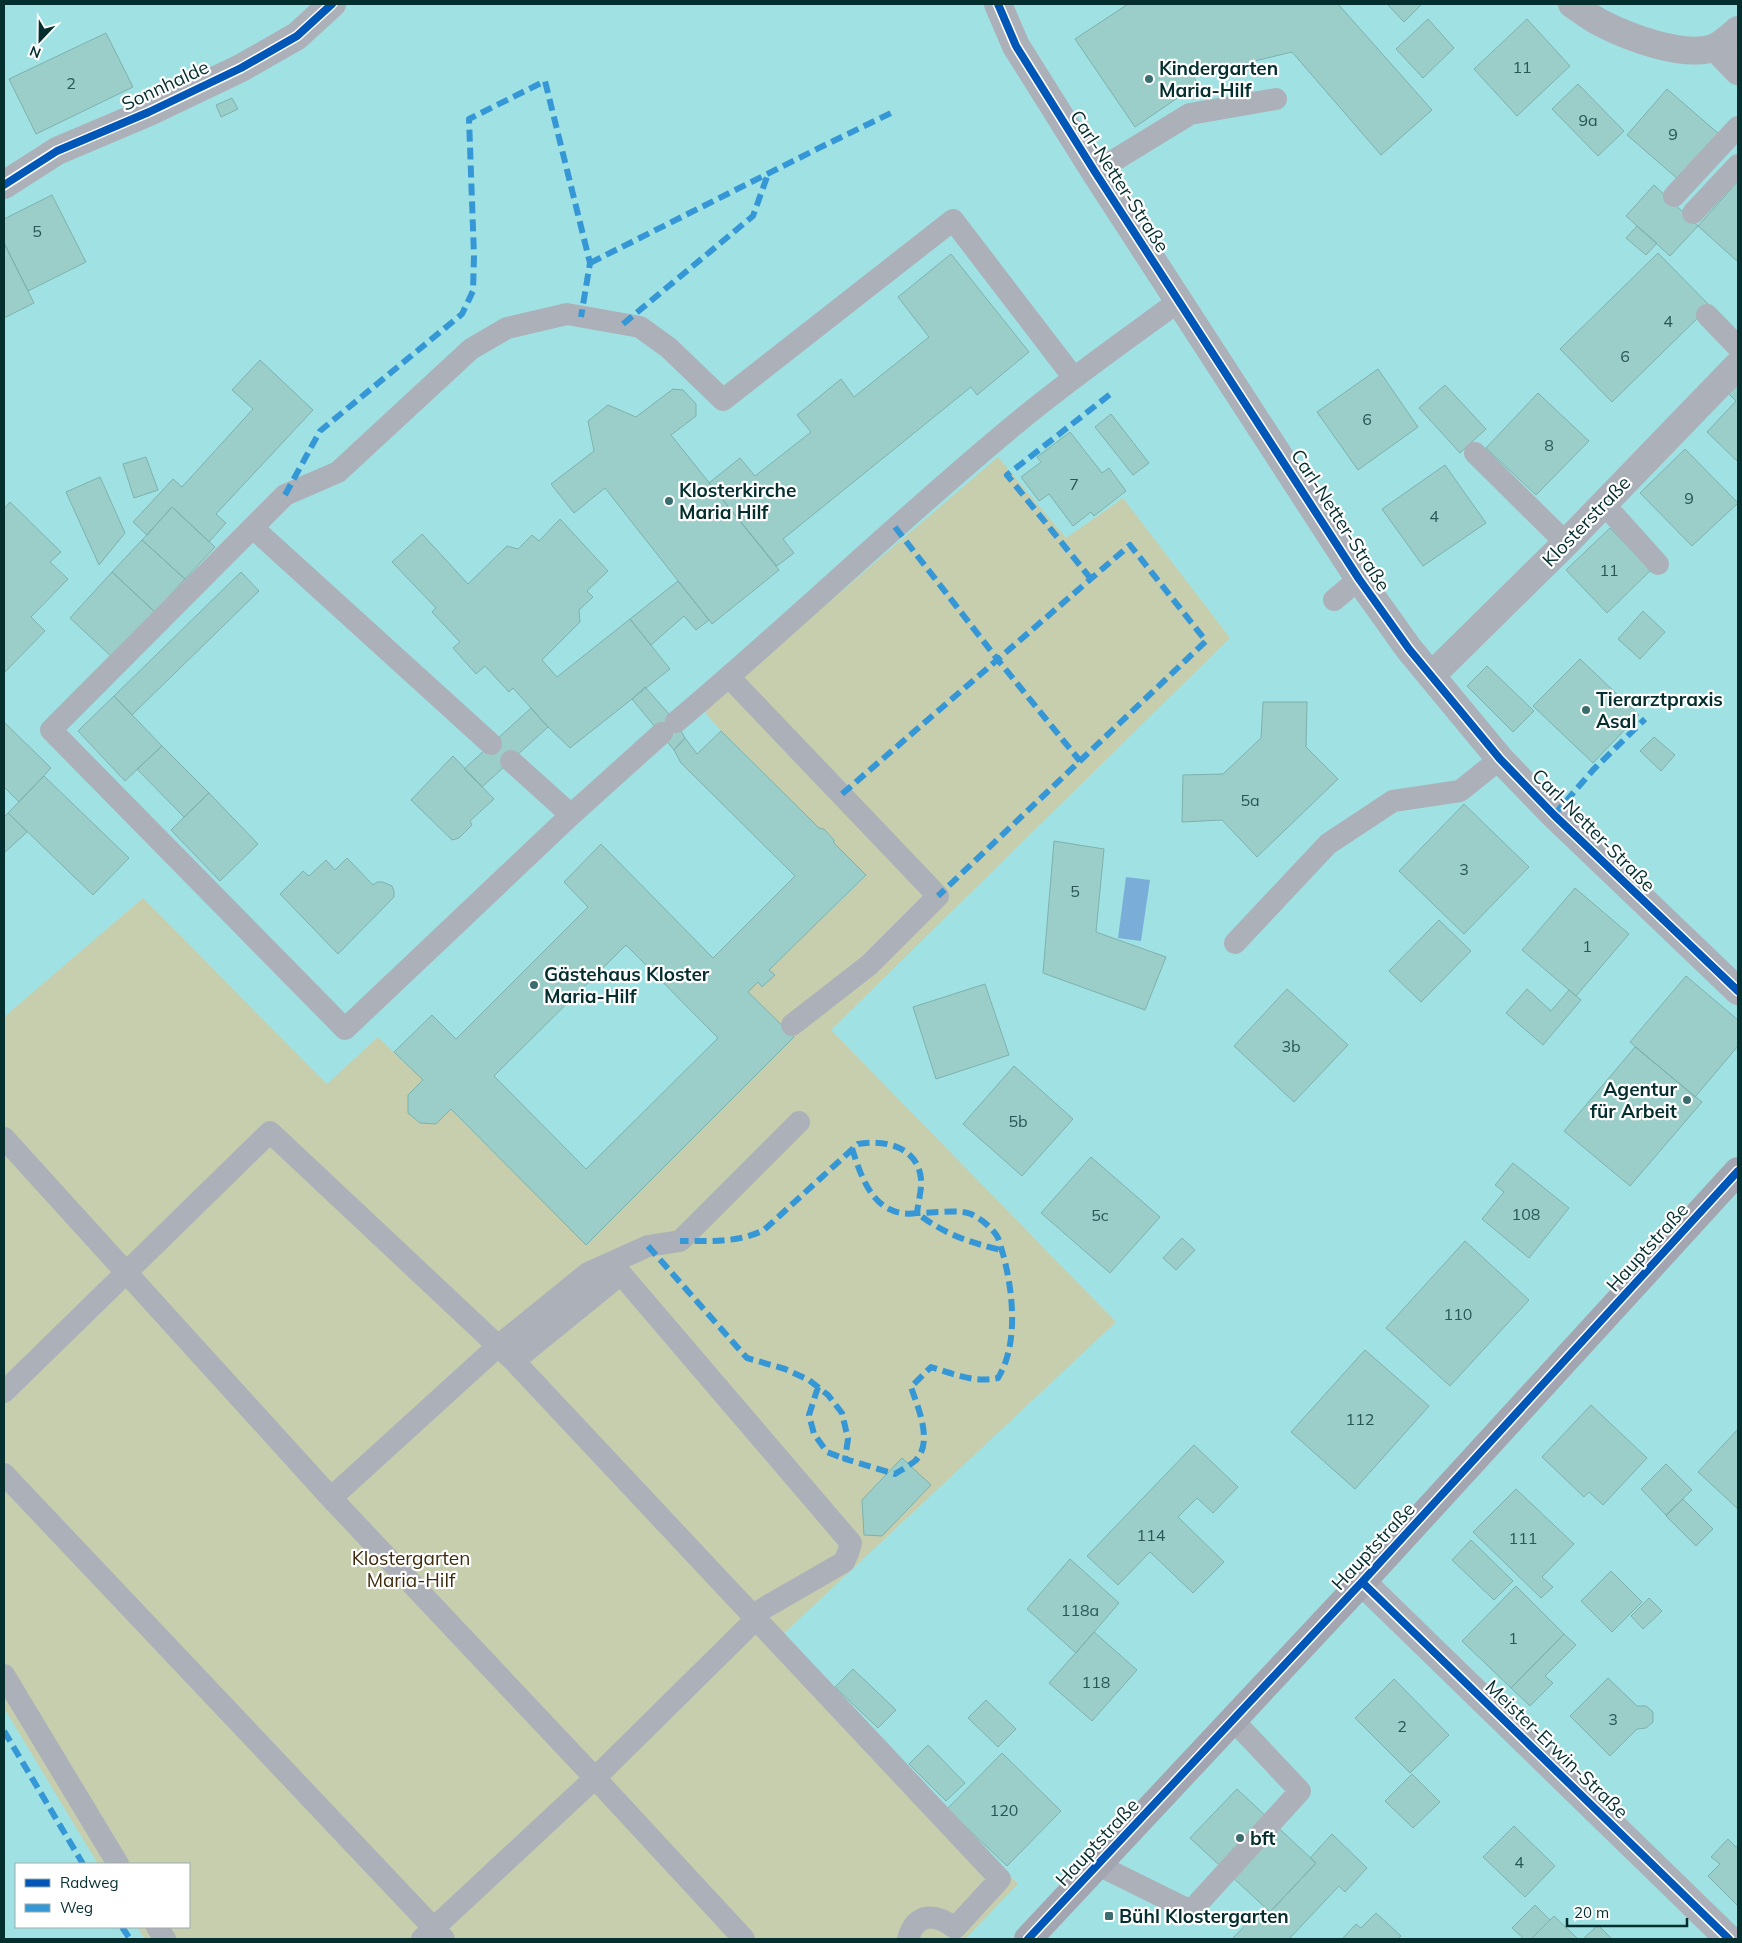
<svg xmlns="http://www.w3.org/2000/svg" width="1742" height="1943" font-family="Mulish,sans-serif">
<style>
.green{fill:#c7ceae}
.water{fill:#7aadd7}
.building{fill:#9bcec9;stroke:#7db1ad;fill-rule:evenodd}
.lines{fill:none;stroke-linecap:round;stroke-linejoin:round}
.lane{stroke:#acb0b9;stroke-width:22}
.street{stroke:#acb0b9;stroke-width:28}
.secondary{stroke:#a3a6b0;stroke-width:28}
.quiet{stroke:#3697d7;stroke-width:6;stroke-dasharray:12 6;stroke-linecap:butt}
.cycleway-casing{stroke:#fff;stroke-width:11}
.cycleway{stroke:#0057b8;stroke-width:8}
.poi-dot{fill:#3b6d6e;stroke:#fff;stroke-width:2}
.labels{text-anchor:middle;stroke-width:4.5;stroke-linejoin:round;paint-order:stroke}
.number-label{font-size:16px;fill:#2a5656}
.poi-label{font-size:19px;font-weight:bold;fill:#052e2f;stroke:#fff;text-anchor:start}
.street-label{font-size:19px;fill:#052e2f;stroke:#fff}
.park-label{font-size:19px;fill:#3e2b0c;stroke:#fff}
</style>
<rect width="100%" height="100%" fill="#a0e2e3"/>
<!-- green -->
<path class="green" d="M998 457 1066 538 1123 498 1230 638 831 1030 1116 1322 780 1637 1018 1884 965 1939H145L137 1927H189V1864H98L4 1708V1017L143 898 327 1084 378 1037 423 1080 408 1095V1113L420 1123 435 1124 451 1109 587 1244 794 1037 748 992 758 982 763 987 774 975 769 970 866 876 834 843V839L824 829 819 828 721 731 703 710Z"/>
<!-- water -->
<path class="water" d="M1126 877 1150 880 1141 941 1118 938Z"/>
<!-- building -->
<path class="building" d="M1128 4H1338L1432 110 1381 155 1292 52 1193 76 1198 84 1135 127 1075 39Z
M1387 4H1422L1404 22Z
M1428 19 1454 48 1423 78 1396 49Z
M1527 19 1570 66 1517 116 1474 69Z
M106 33 133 87 36 134 9 79Z
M1578 84 1624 131 1598 156 1552 109Z
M1667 89 1719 134 1679 180 1627 135Z
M232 98 238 109 221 117 216 105Z
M1738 181V262L1698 226Z
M1654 185 1698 226 1670 256 1626 216Z
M52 195 86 262 28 291 4 243V219Z
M1637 226 1657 243 1646 255 1626 238Z
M4 243 34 303 4 318Z
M1658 253 1710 306 1612 402 1560 349Z
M951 254 1029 352 977 395 971 387 783 539 794 553 777 566 709 483 740 458 755 476 811 432 797 415 841 379 854 397 929 337 898 297Z
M260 360 313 410 216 514 226 523 209 542 172 507 147 535 133 522 173 479 182 487 253 409 232 390Z
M1378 369 1418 427 1358 470 1317 412Z
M1738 376V462L1707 432 1736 401 1725 390Z
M1445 385 1486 429 1460 453 1419 408Z
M673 389 683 390 696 404V416L671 435 779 570 712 624 605 488 574 513 551 484 594 451 588 421 608 405 636 417Z
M1538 393 1589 441 1536 495 1486 448Z
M1111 414 1149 463 1133 475 1095 427Z
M1070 432 1102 473 1109 468 1126 491 1094 516 1091 512 1073 526 1049 494 1039 501 1021 477 1041 462 1037 457Z
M1685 449 1738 503 1692 546 1640 493Z
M146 457 158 490 134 498 123 464Z
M1445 465 1486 523 1423 566 1382 509Z
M100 477 125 533 99 565 66 492Z
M10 502 61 552 50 562 68 579 31 617 45 631 4 673V509Z
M172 507 215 547 185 579 142 540Z
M560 519 608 571 587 591 593 597 579 610 580 622 542 660 557 677 630 619 670 669 570 748 548 727 513 688 509 692 485 666 476 674 453 648 460 642 432 612 436 608 392 562 422 534 468 584 507 546 518 549 532 535 539 541Z
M1610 528 1651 570 1607 613 1566 570Z
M142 540 185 579 155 612 112 572Z
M112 572 155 612 113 658 70 618Z
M241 572 259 591 132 715 114 696Z
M678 581 709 620 696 630 684 616 651 645 630 619Z
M1643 611 1665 632 1640 659 1618 639Z
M1580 659 1639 715 1593 763 1533 706Z
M1487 666 1534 711 1513 732 1467 686Z
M645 687 676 722 685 738 674 750 632 699Z
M114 696 162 746 125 781 78 731Z
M1263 702H1307L1306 747 1338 779 1257 857 1222 820 1182 822 1183 775 1223 774 1261 738Z
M531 708 548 727 482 787 464 769Z
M4 722 51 768 19 802 4 787Z
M721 731 819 828 824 829 834 840V843L866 875 769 970 775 975 762 987 758 982 748 992 794 1037 586 1245 451 1109 436 1124 420 1123 408 1113V1095L423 1080 394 1052 432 1015 456 1039 588 907 564 882 601 844 713 958 795 876 681 763 674 750 685 738 697 754ZM626 945 718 1038 586 1169 494 1076Z
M1654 737 1675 755 1661 771 1640 751Z
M162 746 209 793 184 817 137 769Z
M453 756 494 799 470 821 472 825 459 838 452 840 411 800Z
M44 776 129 858 93 895 8 813Z
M209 793 258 844 220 881 171 830Z
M1464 804 1529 867 1464 934 1399 871Z
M8 813 27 832 4 853V817Z
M1054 841 1104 849 1096 932 1166 957 1145 1010 1043 973Z
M347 858 373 885 377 882H383L392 886 394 891V897L338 954 280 894 303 871 309 876 326 860 335 870Z
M1575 888 1629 934 1576 996 1522 950Z
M1439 920 1471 951 1421 1002 1389 971Z
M1686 976 1738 1020V1046L1695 1097 1630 1042Z
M985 984 1009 1055 936 1079 913 1007Z
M1287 989 1348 1045 1294 1102 1234 1046Z
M1527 989 1551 1011 1569 990 1581 1000 1543 1045 1506 1013Z
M1635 1047 1702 1102 1630 1186 1564 1131Z
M1014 1066 1073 1119 1022 1176 963 1124Z
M1091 1157 1160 1217 1110 1273 1041 1213Z
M1513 1163 1569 1208 1529 1258 1482 1219 1504 1192 1495 1185Z
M1182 1238 1195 1250 1176 1270 1163 1258Z
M1465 1241 1529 1300 1450 1386 1386 1328Z
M1365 1350 1429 1406 1355 1489 1291 1432Z
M1591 1405 1647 1458 1603 1505 1589 1492 1584 1497 1542 1457Z
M1738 1429V1509L1698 1472Z
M1194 1445 1238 1487 1213 1513 1197 1498 1178 1517 1224 1562 1193 1593 1150 1552 1118 1585 1087 1556Z
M902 1458 931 1485 882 1536 864 1535 862 1500Z
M1666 1464 1692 1490 1666 1515 1641 1489Z
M1516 1489 1574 1544 1542 1577 1553 1587 1541 1598 1473 1532Z
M1683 1499 1713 1529 1696 1546 1666 1516Z
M1471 1540 1513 1581 1494 1600 1452 1560Z
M1070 1559 1119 1603 1076 1653 1027 1609Z
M1611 1571 1642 1602 1612 1632 1581 1601Z
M1516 1586 1564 1634 1511 1688 1462 1641Z
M1649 1598 1662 1611 1643 1629 1631 1616Z
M1094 1632 1137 1670 1092 1721 1049 1683Z
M1564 1634 1576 1645 1545 1676 1553 1683 1530 1706 1511 1688Z
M853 1669 896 1710 878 1728 835 1687Z
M1608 1678 1637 1706H1646L1653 1712V1722L1646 1728 1637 1729 1610 1756 1570 1716Z
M1394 1679 1449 1735 1410 1773 1355 1718Z
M986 1700 1016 1729 998 1747 968 1718Z
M928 1745 965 1783 946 1801 909 1764Z
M1002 1753 1061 1811 1007 1866 947 1809Z
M1412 1774 1440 1802 1413 1828 1385 1801Z
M1237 1789 1316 1863 1270 1912 1190 1838Z
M1514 1826 1555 1866 1525 1897 1483 1857Z
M1332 1834 1367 1868 1345 1892 1339 1886 1289 1939H1232L1256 1914 1262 1919 1270 1912 1316 1863 1310 1858Z
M1728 1839 1736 1847 1738 1846V1906L1708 1876 1720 1864 1711 1857Z
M1535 1905 1550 1920 1531 1939H1524L1512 1928Z
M1376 1913 1401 1936 1398 1939H1342L1356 1924 1361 1928Z
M1554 1916 1578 1939H1531Z
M1598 1925 1612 1939H1583Z"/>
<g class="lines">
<!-- lane -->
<path class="lane" d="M1095 172 1190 114 1276 99
M1674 196 1738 127
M1693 213 1738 165
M1707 315 1738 347
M1475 453 1566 543
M1603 503 1658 564
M253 528 491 744
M1334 600 1359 579
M729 677 938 896 869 965 792 1025
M676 722C794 623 904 515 1024 417 1074 376 1127 339 1179 301
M662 733 571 815 345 1029 51 730 285 495 338 472 471 349 507 328 567 314 640 327 669 348 723 400 953 220 1074 378
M511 761 571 815
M1235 943 1328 844 1393 801 1460 791 1500 759
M4 1138 331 1498 595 1778 744 1939
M514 1361 621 1274 851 1543 848 1553 844 1562 752 1615
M4 1392 270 1132 498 1346 331 1498
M4 1474 444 1939
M756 1619 514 1361 498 1346 588 1273 648 1246 680 1241 799 1122
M4 1675 118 1864
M1098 1865 1191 1911 1300 1791 1233 1720
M157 1927 165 1939
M422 1939 595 1778 756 1619 1000 1879 955 1928C935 1913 916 1912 908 1939"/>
<!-- street -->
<path class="street" d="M998 4 1016 46 1095 172 1359 579 1409 649 1500 759 1554 815 1738 991
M1572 4C1581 10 1591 18 1601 23 1628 37 1683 58 1713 48 1722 45 1731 36 1738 30
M1715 47 1738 71
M4 185 57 151 149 112 241 68 297 36 332 4
M1431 676 1566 543 1738 365
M1362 1582 1729 1939"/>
<!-- secondary -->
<path class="secondary" d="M1028 1939 1362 1582 1738 1171"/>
<!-- quiet -->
<path class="quiet" d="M590 263 825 145 891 113
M623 324 753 216 768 174
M285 495 320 431 462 314 473 291 474 256 469 119 545 81 590 263 581 317
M895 527 998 660 1080 761
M1091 579 1007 475 1113 392
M842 794 1130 545 1206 641 938 896
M1554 815 1593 770 1645 719
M852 1148C862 1181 876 1219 917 1213 944 1234 968 1242 1001 1250
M648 1246 747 1358 785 1369 809 1380 828 1395 842 1413 848 1439 845 1459 895 1474C901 1470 909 1466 915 1461 934 1443 918 1408 911 1387L931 1367C954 1374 974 1383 998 1378 1019 1344 1013 1291 1003 1254 1001 1249 1000 1241 997 1236 990 1226 981 1219 971 1214 960 1209 930 1213 917 1213 918 1203 922 1189 921 1179 918 1147 885 1139 858 1144L764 1230C738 1243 709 1241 680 1241
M818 1387 809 1415 814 1434 827 1452 845 1459
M4 1731 83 1864
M122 1927 130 1939"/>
<!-- cycleway casing -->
<g class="cycleway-casing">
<path id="cycleway" d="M998 4 1016 46 1095 172 1359 579 1409 649 1500 759 1554 815 1738 991
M4 185 57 151 149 112 241 68 297 36 332 4
M1362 1582 1729 1939
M1028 1939 1362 1582 1738 1171"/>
</g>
<!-- cycleway -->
<use href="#cycleway" class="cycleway"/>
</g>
<!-- markers -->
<g class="poi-dot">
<circle cx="1149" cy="79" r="5"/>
<circle cx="669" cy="501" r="5"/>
<circle cx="1586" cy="710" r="5"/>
<circle cx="534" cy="985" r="5"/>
<circle cx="1687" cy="1100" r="5"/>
<circle cx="1240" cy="1838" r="5"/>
<rect x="1104" y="1911" width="10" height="10" rx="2.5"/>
</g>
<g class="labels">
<!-- number labels -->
<g class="number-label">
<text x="1522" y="73">11</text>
<text x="71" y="89">2</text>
<text x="1588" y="126">9a</text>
<text x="1673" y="140">9</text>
<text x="37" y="237">5</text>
<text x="1668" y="327">4</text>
<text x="1625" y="362">6</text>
<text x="1367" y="425">6</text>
<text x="1549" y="451">8</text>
<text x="1074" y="490">7</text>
<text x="1689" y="504">9</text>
<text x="1434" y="522">4</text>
<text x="1609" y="576">11</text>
<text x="1250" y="806">5a</text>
<text x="1464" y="875">3</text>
<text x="1075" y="897">5</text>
<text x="1587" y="952">1</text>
<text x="1291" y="1052">3b</text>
<text x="1018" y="1127">5b</text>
<text x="1526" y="1220">108</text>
<text x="1100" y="1221">5c</text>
<text x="1458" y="1320">110</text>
<text x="1360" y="1425">112</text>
<text x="1151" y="1541">114</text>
<text x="1523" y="1544">111</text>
<text x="1080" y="1616">118a</text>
<text x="1513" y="1644">1</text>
<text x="1096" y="1688">118</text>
<text x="1613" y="1725">3</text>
<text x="1402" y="1732">2</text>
<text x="1004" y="1816">120</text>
<text x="1519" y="1868">4</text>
</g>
<!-- poi labels -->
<g class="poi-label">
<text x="1159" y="75">Kindergarten<tspan x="1159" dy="22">Maria-Hilf</tspan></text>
<text x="679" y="497">Klosterkirche<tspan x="679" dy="22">Maria Hilf</tspan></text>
<text x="1596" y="706">Tierarztpraxis<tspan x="1596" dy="22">Asal</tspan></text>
<text x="544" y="981">Gästehaus Kloster<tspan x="544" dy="22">Maria-Hilf</tspan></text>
<text x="1677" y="1096" text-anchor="end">Agentur<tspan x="1677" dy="22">für Arbeit</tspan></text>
<text x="1250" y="1845">bft</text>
<text x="1119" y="1923">Bühl Klostergarten</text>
</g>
<!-- street labels -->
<g class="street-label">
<text transform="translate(165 85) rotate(-25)" y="7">Sonnhalde</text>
<text transform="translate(1120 181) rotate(57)" y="7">Carl-Netter-Straße</text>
<text transform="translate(1341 520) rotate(57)" y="7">Carl-Netter-Straße</text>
<text transform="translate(1586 521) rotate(-46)" y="7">Klosterstraße</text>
<text transform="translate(1594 830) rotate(45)" y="7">Carl-Netter-Straße</text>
<text transform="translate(1647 1247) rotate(-48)" y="7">Hauptstraße</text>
<text transform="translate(1373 1546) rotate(-47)" y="7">Hauptstraße</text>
<text transform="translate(1557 1749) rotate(44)" y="7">Meister-Erwin-Straße</text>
<text transform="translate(1097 1842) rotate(-47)" y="7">Hauptstraße</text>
</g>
<!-- park labels -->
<g class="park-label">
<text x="411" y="1565">Klostergarten<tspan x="411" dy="22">Maria-Hilf</tspan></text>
</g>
</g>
<!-- border -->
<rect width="1742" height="1943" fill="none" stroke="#052e2f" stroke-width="10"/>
<!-- legend -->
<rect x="15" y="1863" width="175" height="65" fill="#ffffff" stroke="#9babac"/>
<rect x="25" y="1879" width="25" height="8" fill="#0057b8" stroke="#9babac"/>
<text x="60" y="1888" font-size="15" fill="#052e2f">Radweg</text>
<rect x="25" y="1904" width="25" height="8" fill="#3697d7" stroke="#9babac"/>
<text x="60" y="1913" font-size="15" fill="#052e2f">Weg</text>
<!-- north arrow -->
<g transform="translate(40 40) rotate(202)" stroke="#ffffff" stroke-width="4" paint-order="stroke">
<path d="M0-4L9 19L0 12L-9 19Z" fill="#052e2f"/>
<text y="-8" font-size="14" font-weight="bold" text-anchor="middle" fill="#052e2f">N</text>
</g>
<!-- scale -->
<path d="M1567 1918v8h120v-8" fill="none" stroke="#052e2f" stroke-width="2.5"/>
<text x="1574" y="1918" font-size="15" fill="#052e2f" stroke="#ffffff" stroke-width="4" paint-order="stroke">20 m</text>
</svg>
